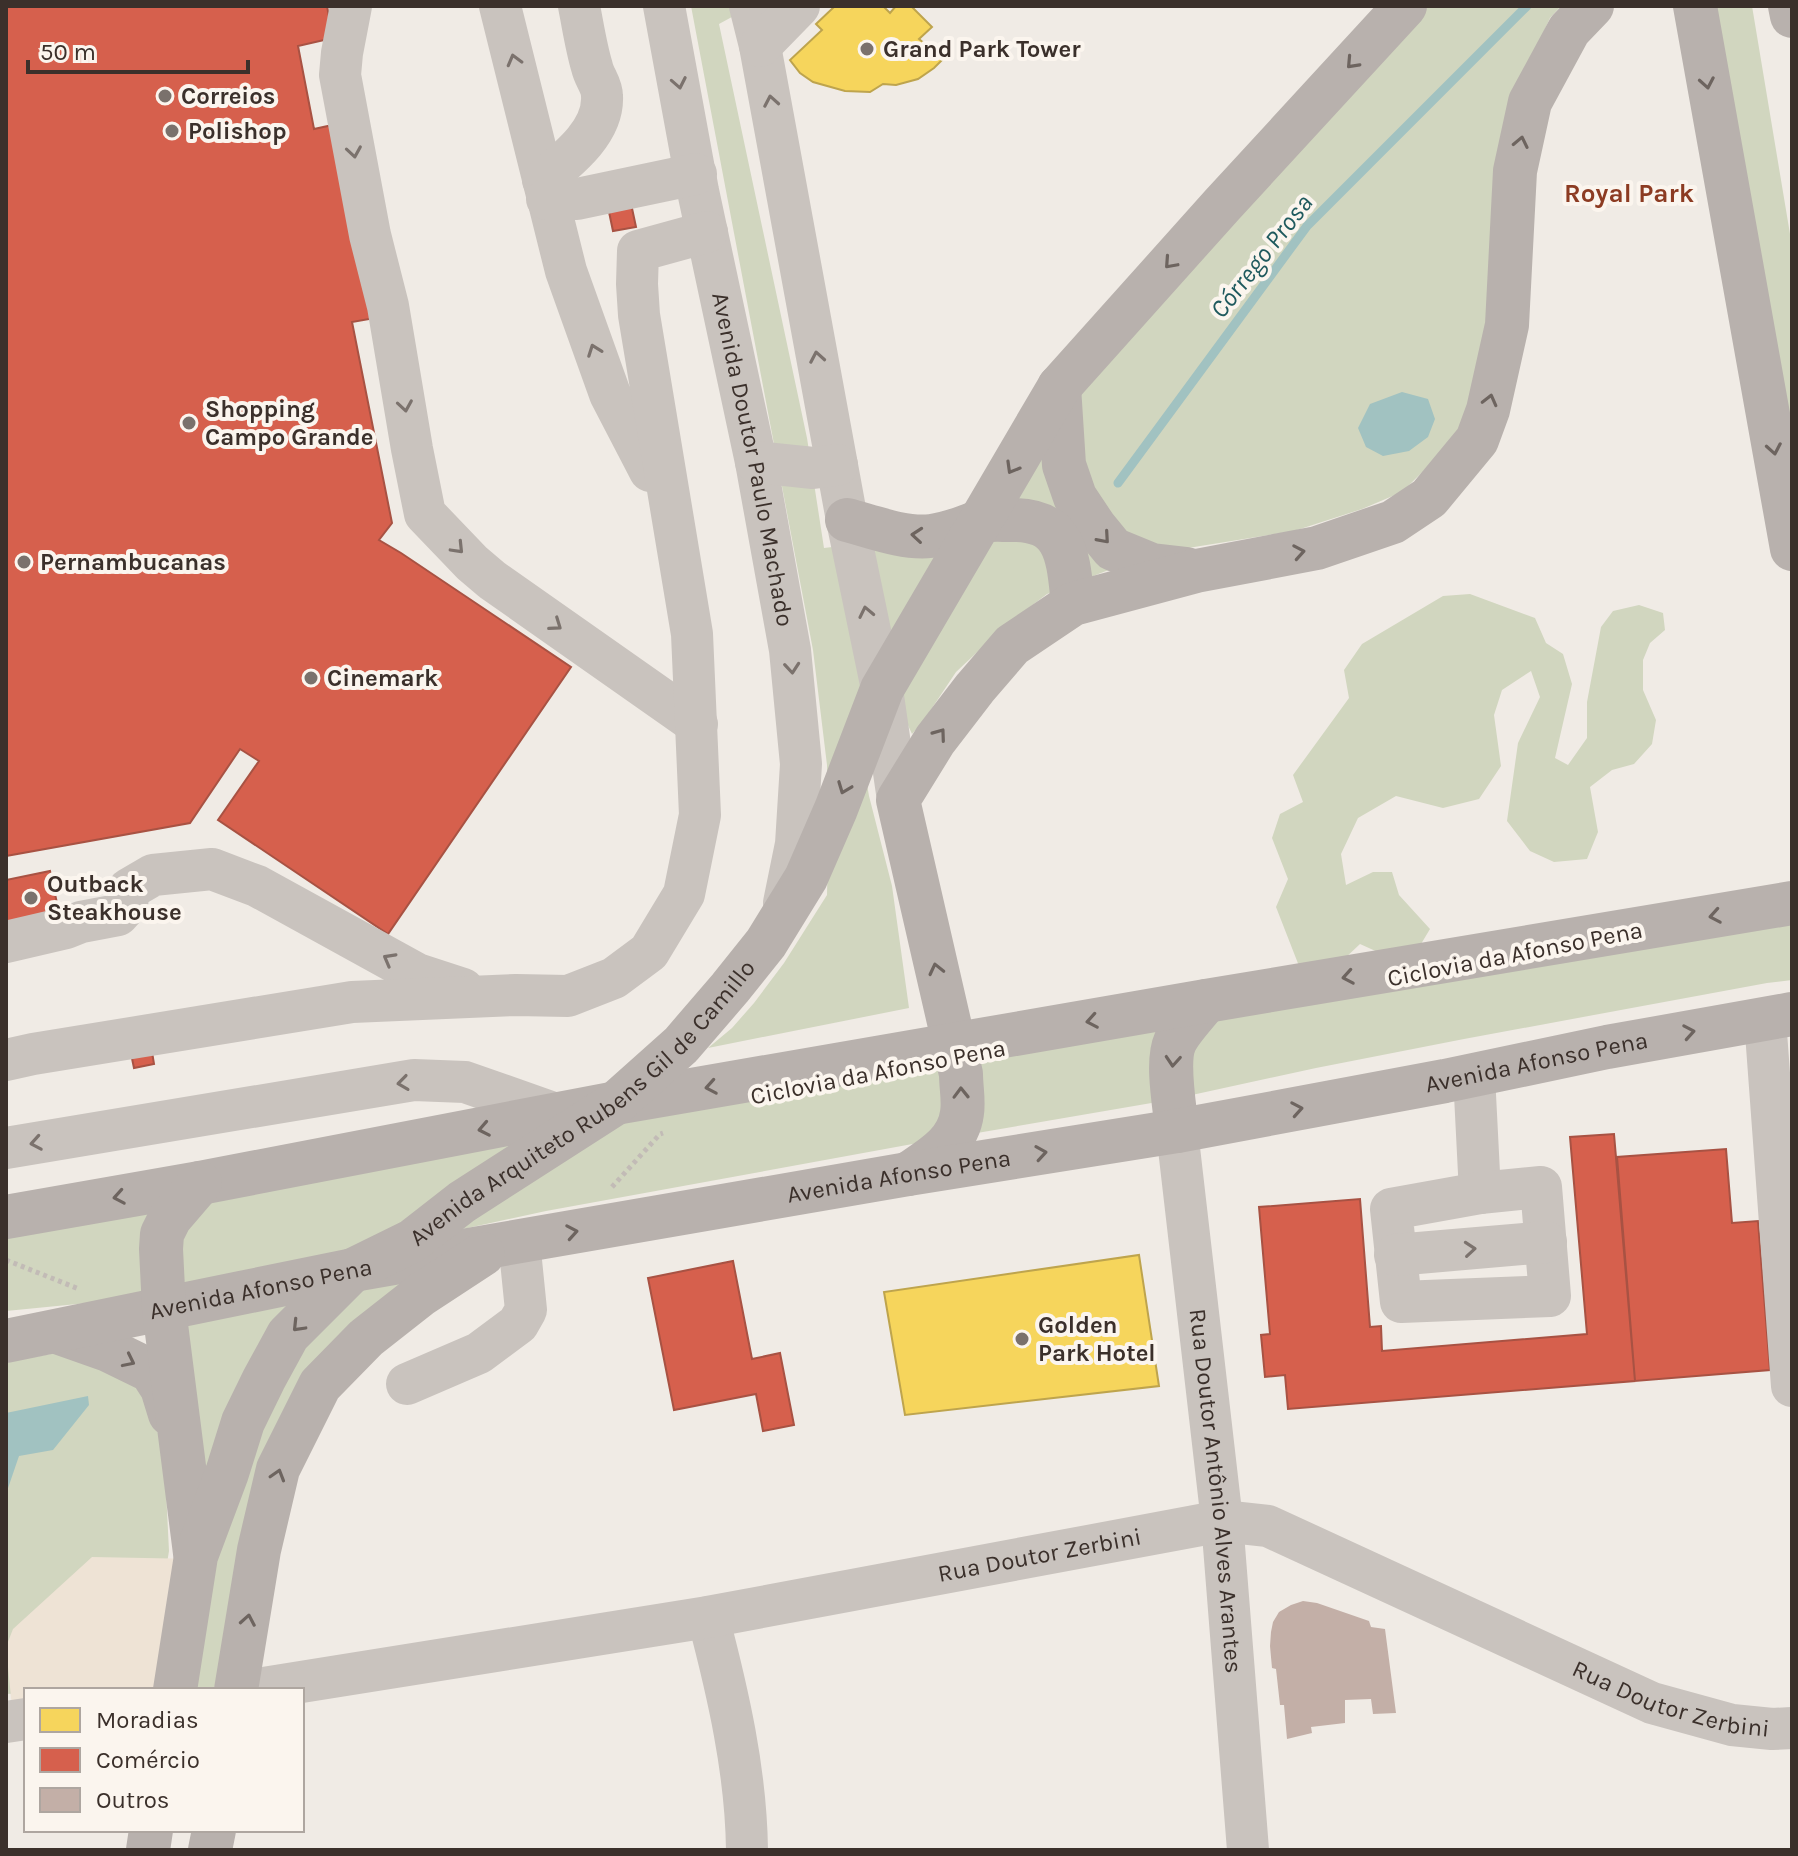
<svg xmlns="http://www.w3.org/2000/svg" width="1798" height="1856" font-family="Karla,sans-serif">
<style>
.green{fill:#d1d6bf}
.plaza{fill:#eee3d5}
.water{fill:#a1c2c1}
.homes{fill:#f6d55c;stroke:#bea44d;stroke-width:2}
.shops{fill:#d6604d;stroke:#a85243;stroke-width:2}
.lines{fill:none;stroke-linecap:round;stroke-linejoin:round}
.stream{stroke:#a1c2c1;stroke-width:9}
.building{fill:#c3afa7}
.path{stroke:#c2bbb6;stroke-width:5;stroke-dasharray:4 4;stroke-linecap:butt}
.minor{stroke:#c9c3be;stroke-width:42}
.major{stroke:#b8b1ad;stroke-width:44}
.oneway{stroke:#7b726d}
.oneway2{stroke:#6d645f}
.poi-dot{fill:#7a716c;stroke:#fbf5ee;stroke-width:3}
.labels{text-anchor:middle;stroke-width:8;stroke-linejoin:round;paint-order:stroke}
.poi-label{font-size:24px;font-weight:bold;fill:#3b302b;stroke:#fbf5ee;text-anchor:start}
.street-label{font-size:24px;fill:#3b302b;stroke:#fbf5ee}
.neighbourhood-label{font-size:26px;font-weight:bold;fill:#8c3b22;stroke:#fbf5ee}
.water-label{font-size:26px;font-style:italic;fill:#1f5a5e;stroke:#fbf5ee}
</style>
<rect width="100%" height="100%" fill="#f0ebe5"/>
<!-- green -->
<path class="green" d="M691 6H752L719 24 807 438 824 548 874 542 940 555 856 719 869 796 892 886 909 1008 708 1048 732 1028 754 1003 784 963 827 895 828 849 827 765 813 650Z
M1424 6H1561L1550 18 1508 110 1493 324 1458 437 1402 492 1362 509 1294 531 1188 548 1106 571 1047 594 1005 626 956 672 922 723 912 734 897 701 1085 379Z
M1711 6H1752L1792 246V469Z
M1470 594 1535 618 1546 643 1563 654 1572 684 1555 758 1568 765 1587 738V702L1601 627 1613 611 1639 605 1663 613 1665 630 1650 643 1643 660V690L1656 720 1652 744 1634 764 1612 770 1590 787 1598 832 1587 859 1554 862 1530 851 1507 821 1518 743 1540 697 1531 671 1502 690 1494 715 1501 766 1479 799 1443 808 1396 796 1358 818 1341 854 1346 885 1373 872H1392L1399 895 1430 929 1418 949 1391 958 1360 944 1343 960 1299 966 1276 907 1288 879 1272 838 1280 814 1303 802 1293 775 1349 698 1344 670 1362 644 1443 596Z
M1792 905V980L1767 983 1464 1039 1316 1068 1169 1100 907 1145 546 1211 376 1248 108 1301 6 1311V1236Z
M454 1264 376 1303 241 1558 214 1690H189L178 1327Z
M67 1351 130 1377 149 1408 164 1450 169 1551 149 1673 92 1690H26V1693L6 1694V1362Z"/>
<!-- plaza -->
<path class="plaza" d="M92 1557 198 1559 184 1690H26V1715L13 1717 6 1647 13 1629Z"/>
<!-- water -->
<path class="water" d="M1402 392 1428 399 1435 419 1428 437 1409 451 1383 456 1366 447 1358 428 1370 404Z
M88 1396 89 1405 53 1450 19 1456 6 1494V1413Z"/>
<!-- homes -->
<path class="homes" d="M835 6H883L890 13 896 6H911L932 27 919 39 943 59 934 68 918 79 896 85 883 84 870 92 845 91 813 82 800 73 790 60 822 30 816 24Z
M1139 1255 1159 1386 905 1415 884 1292Z"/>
<!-- shops -->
<path class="shops" d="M6 6H327L333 38 298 46 314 129 337 124 375 318 352 322 392 523 379 540 401 553 571 667 388 934 218 820 259 761 240 749 190 823 6 856Z
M627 185 636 227 613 231 604 188Z
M50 871 60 917 6 927V880Z
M150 1040 154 1064 134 1068 129 1044Z
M1614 1134 1635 1381 1288 1409 1285 1375 1265 1377 1261 1335 1270 1334 1259 1207 1360 1199 1370 1327 1381 1326 1382 1351 1587 1334 1570 1137Z
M1726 1149 1732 1223 1758 1221 1770 1370 1635 1381 1617 1157Z
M733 1261 752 1359 780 1353 794 1425 763 1431 756 1394 674 1410 648 1278Z"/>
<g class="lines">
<!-- stream -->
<path class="stream" d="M1118 483 1307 226 1527 6"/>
</g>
<!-- building -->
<path class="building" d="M1303 1601 1317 1603 1369 1621 1371 1627 1385 1629 1396 1713 1373 1714 1371 1699 1345 1700V1723L1311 1727 1312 1733 1287 1739 1284 1705H1280L1276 1669 1272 1668 1270 1646 1271 1632 1273 1622 1279 1612 1291 1605Z"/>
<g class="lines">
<!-- path -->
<path class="path" d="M612 1187 660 1134 663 1133
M6 1260 79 1289
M6 1669H7"/>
<!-- minor -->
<g class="minor">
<path d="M351 6 342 53 340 75 370 235 388 306 412 449 425 514 472 563 492 580 697 724"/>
<path d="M500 6 566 271 610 394 650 471"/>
<path id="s1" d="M664 6 698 191 756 462 790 650 801 764 796 844 784 903"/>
<path d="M750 6 760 46 847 520 882 689 898 800"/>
<path d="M760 46 799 6"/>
<path d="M543 180C567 160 604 132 602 96 602 85 594 77 592 67 586 47 583 26 579 6"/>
<path d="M547 199H577L696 174"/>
<path d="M756 462 813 468 837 465"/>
<path d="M6 942 66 928 81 922 118 915 127 905 129 889 153 875 212 869 257 886 417 974 463 989"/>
<path d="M1765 1019 1792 1386"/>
<path d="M6 1060 33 1054 352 1002 516 995 568 996 614 978 649 952 684 894 700 815 692 634 639 315 637 284 638 251 707 232"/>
<path d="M1474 1075 1480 1193"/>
<path id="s2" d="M1177 1131 1222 1521 1248 1850"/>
<path d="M6 1148 414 1080 465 1082 559 1115"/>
<path d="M1541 1187 1550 1296 1401 1302 1391 1209 1480 1193Z"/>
<path d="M1395 1255 1546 1242"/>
<path d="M407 1384 479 1353 518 1324 526 1310 519 1241"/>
<path d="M708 1617C728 1693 746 1771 747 1850"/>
<path id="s3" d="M251 1690 708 1617 1222 1521 1268 1526 1652 1703 1732 1725 1772 1729 1792 1728"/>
<path d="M6 1722 26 1719"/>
</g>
<!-- major -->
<g class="major">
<path d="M1695 6 1792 549"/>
<path d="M1790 6 1792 16"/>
<path d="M1059 387 1064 465 1075 497 1095 527 1113 549 1152 565 1187 569"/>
<path d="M847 520C873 527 904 539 931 536 949 534 962 528 978 522 987 519 999 520 1009 520 1068 518 1068 558 1073 604"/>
<path d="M1177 1131C1175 1108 1166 1062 1175 1042 1181 1029 1197 1013 1206 1001"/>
<path d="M908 1174C931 1158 958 1144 962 1113 964 1101 961 1087 961 1074L898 800 935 740 975 688 1012 645 1073 604 1196 571 1317 548 1393 522 1429 498 1477 440 1488 410 1507 325 1515 171 1530 102 1569 30 1592 6"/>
<path d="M6 1217 200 1183 616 1103 1206 1001 1792 903"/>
<path d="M57 1332 108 1350 151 1371 162 1388 170 1414"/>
<path id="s4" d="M6 1341 353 1270 908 1174 1177 1131 1445 1081 1607 1047 1792 1014"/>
<path d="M195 1553 164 1309 161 1249 162 1234 170 1218 200 1183"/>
<path id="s5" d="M175 1690 196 1556 227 1473 243 1422 264 1379 288 1335 353 1270 412 1241 462 1202 616 1103 681 1045 730 988 766 943 806 878 836 809 882 689 1059 387 1222 205 1405 6"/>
<path d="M236 1690 259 1550 278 1469 320 1385 366 1338 422 1294 483 1254"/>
<path d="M148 1850 151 1830"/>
<path d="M210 1850 214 1830"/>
</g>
</g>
<!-- one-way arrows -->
<defs><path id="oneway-chevron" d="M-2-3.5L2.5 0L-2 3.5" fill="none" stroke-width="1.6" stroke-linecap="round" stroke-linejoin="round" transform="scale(2)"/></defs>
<g class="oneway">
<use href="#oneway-chevron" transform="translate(514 60) rotate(-105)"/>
<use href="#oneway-chevron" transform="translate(679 83) rotate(79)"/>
<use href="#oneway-chevron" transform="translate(771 101) rotate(-100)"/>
<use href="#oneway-chevron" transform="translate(354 152) rotate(81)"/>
<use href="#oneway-chevron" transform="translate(594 350) rotate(-110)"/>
<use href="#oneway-chevron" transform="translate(817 357) rotate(-100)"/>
<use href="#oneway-chevron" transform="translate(405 406) rotate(81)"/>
<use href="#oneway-chevron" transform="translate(458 548) rotate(46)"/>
<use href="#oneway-chevron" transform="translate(866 612) rotate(-102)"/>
<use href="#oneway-chevron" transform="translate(556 625) rotate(35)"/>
<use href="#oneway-chevron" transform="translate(792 668) rotate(85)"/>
<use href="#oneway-chevron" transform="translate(389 959) rotate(-151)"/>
<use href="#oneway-chevron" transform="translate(403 1083) rotate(172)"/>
<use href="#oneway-chevron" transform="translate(36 1143) rotate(170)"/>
<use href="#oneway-chevron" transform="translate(1470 1249) rotate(-5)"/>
</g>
<g class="oneway2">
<use href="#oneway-chevron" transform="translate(1352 63) rotate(133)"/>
<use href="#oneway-chevron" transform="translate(1707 83) rotate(80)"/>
<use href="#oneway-chevron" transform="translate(1521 142) rotate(-78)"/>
<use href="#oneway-chevron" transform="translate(1170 263) rotate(132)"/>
<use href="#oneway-chevron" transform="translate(1490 400) rotate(-76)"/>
<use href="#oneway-chevron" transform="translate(1774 449) rotate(80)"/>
<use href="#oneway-chevron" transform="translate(1012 468) rotate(120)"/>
<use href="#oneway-chevron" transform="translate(917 535) rotate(-175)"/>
<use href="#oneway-chevron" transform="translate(1104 538) rotate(49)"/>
<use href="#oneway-chevron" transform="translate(1299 552) rotate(-10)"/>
<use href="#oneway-chevron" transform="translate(940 734) rotate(-54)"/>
<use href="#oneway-chevron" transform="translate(844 788) rotate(111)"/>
<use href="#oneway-chevron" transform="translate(1715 916) rotate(170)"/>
<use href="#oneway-chevron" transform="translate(936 969) rotate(-103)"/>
<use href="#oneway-chevron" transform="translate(1348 977) rotate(170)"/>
<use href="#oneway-chevron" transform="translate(1092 1021) rotate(170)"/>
<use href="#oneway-chevron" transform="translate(1689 1032) rotate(-10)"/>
<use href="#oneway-chevron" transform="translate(1173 1061) rotate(94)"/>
<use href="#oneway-chevron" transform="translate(711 1087) rotate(170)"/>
<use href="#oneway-chevron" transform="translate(961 1093) rotate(-91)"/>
<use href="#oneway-chevron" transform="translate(1297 1109) rotate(-10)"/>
<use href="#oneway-chevron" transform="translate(484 1129) rotate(169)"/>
<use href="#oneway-chevron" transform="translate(1041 1153) rotate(-9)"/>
<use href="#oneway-chevron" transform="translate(119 1197) rotate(170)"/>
<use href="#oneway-chevron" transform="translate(572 1232) rotate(-10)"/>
<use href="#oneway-chevron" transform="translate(298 1326) rotate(134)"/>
<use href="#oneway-chevron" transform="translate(129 1361) rotate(26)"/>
<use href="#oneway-chevron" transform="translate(278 1475) rotate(-73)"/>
<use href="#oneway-chevron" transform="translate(248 1620) rotate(-80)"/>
</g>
<!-- markers -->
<g class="poi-dot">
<circle cx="867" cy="49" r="8"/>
<circle cx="165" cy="96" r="8"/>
<circle cx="172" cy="131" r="8"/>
<circle cx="189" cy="423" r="8"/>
<circle cx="24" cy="562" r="8"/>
<circle cx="311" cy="678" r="8"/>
<circle cx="31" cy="898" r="8"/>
<circle cx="1022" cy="1339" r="8"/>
</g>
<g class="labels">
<!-- poi labels -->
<g class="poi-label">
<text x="883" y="57">Grand Park Tower</text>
<text x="181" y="104">Correios</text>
<text x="188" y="139">Polishop</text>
<text x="205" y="417">Shopping<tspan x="205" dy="28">Campo Grande</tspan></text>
<text x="40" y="570">Pernambucanas</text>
<text x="327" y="686">Cinemark</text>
<text x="47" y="892">Outback<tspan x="47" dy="28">Steakhouse</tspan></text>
<text x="1038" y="1333">Golden<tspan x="1038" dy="28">Park Hotel</tspan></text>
</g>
<!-- street labels -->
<g class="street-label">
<text dy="8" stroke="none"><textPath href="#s1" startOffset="462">Avenida Doutor Paulo Machado</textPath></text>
<text transform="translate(1515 954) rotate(-11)" y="8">Ciclovia da Afonso Pena</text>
<text dy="8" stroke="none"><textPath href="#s4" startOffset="1556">Avenida Afonso Pena</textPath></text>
<text transform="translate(878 1072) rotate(-11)" y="8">Ciclovia da Afonso Pena</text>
<text dy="8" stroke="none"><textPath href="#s5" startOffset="754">Avenida Arquiteto Rubens Gil de Camillo</textPath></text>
<text dy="8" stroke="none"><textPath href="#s4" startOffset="908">Avenida Afonso Pena</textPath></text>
<text dy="8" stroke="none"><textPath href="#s4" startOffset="260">Avenida Afonso Pena</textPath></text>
<text dy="8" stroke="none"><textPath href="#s2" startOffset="362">Rua Doutor Antônio Alves Arantes</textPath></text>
<text dy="8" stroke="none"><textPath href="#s3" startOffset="800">Rua Doutor Zerbini</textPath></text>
<text dy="8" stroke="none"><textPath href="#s3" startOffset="1472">Rua Doutor Zerbini</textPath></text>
</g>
<!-- neighbourhood labels -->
<g class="neighbourhood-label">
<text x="1629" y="202">Royal Park</text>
</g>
<!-- water labels -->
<g class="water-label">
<text transform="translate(1261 256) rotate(-52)" y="9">Córrego Prosa</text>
</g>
</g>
<!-- border -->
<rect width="1798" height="1856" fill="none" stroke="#3b302b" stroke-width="16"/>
<!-- legend -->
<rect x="24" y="1688" width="280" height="144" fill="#fbf5ee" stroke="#aea6a0" stroke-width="2"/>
<rect x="40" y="1708" width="40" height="24" fill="#f6d55c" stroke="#aea6a0" stroke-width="2"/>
<text x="96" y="1728" font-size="24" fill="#3b302b">Moradias</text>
<rect x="40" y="1748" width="40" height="24" fill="#d6604d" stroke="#aea6a0" stroke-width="2"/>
<text x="96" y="1768" font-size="24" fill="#3b302b">Comércio</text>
<rect x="40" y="1788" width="40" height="24" fill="#c3afa7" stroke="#aea6a0" stroke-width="2"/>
<text x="96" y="1808" font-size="24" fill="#3b302b">Outros</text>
<!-- scale -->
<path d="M28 60v12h220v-12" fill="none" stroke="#3b302b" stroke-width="4"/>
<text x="40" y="60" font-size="24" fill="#3b302b" stroke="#fbf5ee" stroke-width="6" paint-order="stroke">50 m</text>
</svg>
